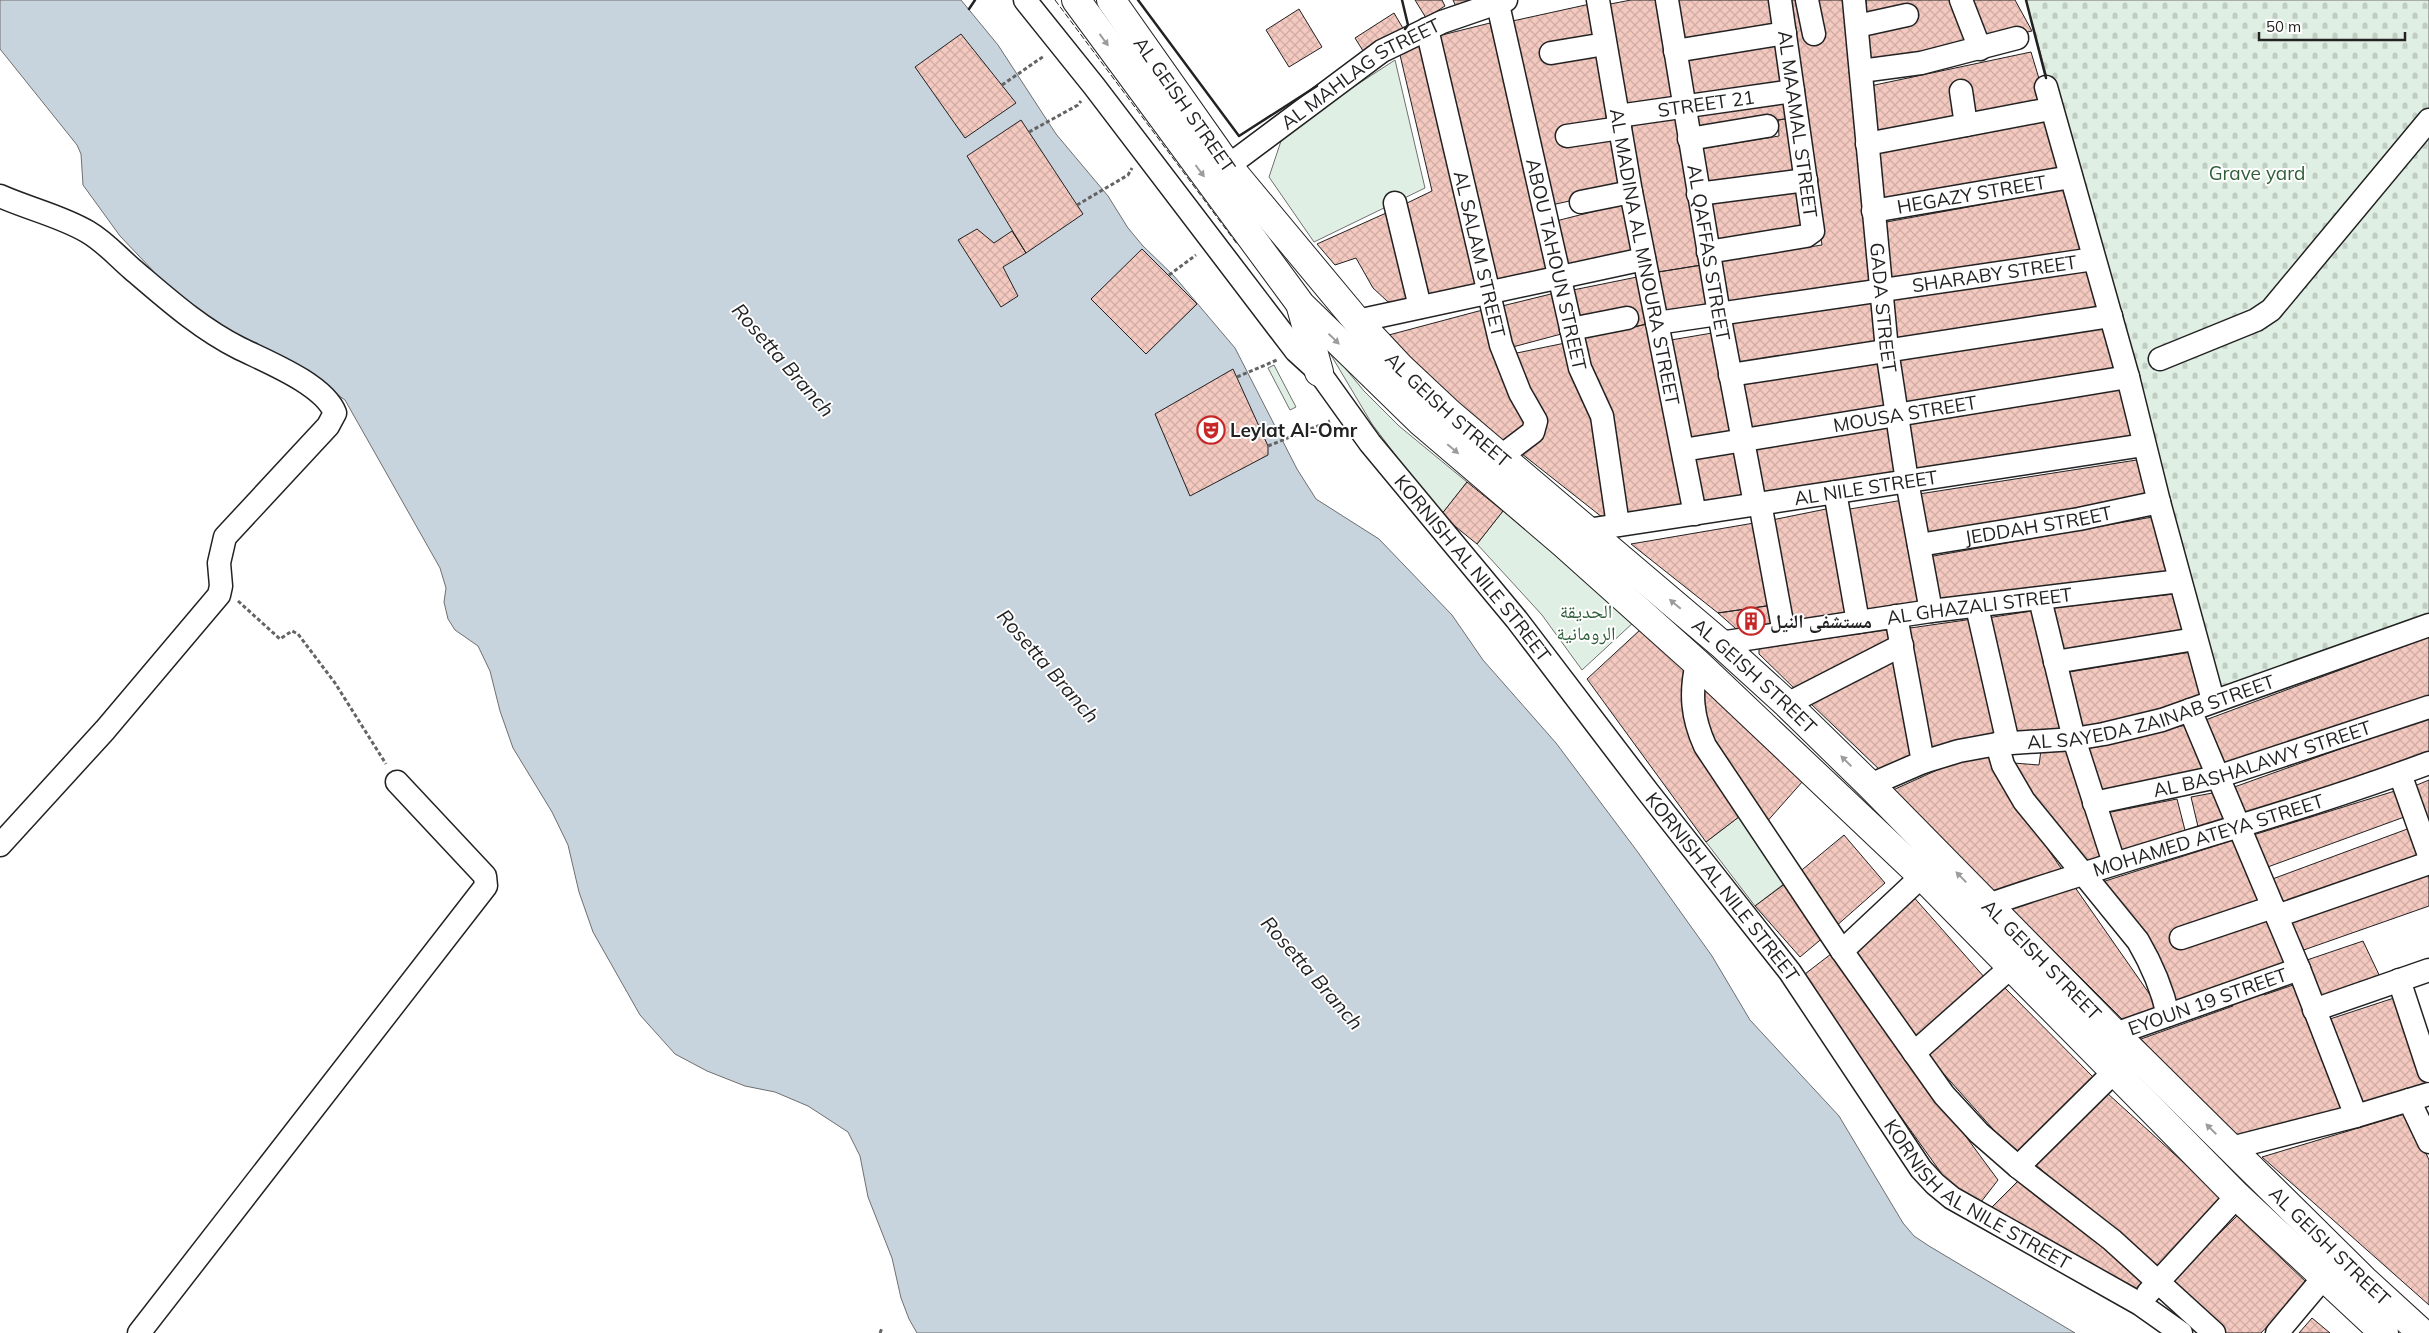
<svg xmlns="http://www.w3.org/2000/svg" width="2429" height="1333" font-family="Mulish,'Noto Naskh Arabic',sans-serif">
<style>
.green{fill:#e0efe3;stroke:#6f6f6f}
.cemetery{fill:url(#cemetery-stones);stroke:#6f6f6f}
.water{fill:#c7d3dd;stroke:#6f6f6f}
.building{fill:url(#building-cross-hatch);stroke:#222}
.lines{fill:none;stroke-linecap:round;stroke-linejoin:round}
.minor-casing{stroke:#222;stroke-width:25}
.major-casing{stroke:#222;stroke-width:30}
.path{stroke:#646464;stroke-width:3;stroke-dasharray:4 2.5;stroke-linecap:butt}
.minor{stroke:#fff;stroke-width:22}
.major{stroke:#fff;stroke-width:28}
.fence{stroke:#222;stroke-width:1;stroke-dasharray:6 2.5;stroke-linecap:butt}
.wall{stroke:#222;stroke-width:2.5}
.oneway{fill:#9c9c9c}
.labels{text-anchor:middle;stroke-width:4;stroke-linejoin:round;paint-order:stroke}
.street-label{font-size:19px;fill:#222;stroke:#fff}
.park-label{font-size:19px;fill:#2f5e38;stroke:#fff}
.poi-label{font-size:19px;font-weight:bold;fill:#222;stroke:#fff;text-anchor:start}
.water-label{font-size:20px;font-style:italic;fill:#222;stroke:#fff}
</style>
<defs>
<pattern id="cemetery-stones" width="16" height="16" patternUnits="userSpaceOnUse" patternTransform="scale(1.25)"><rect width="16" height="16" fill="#e0efe3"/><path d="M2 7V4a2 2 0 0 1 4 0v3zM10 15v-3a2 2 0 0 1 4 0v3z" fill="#c0cdc2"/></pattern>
<pattern id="building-cross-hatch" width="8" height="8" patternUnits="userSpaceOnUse" patternTransform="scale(1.25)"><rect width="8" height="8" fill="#f3c9c0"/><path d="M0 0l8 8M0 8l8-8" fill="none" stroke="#d0aca5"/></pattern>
</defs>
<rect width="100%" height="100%" fill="#fff"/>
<!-- green -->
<path class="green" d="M1395 60 1425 188 1314 242 1269 177 1284 132Z
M1322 340 1364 391 1399 426 1467 482 1441 515 1372 424Z
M1274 365 1296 407 1290 410 1268 368Z
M1503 511 1635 621 1582 670 1542 615 1477 544Z
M1744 813 1794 876 1755 906 1706 842Z"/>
<!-- cemetery -->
<path class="cemetery" d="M2026 0H2429V621L2216 697Z"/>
<!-- water -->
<path class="water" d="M0 0H961L998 45 1056 134 1108 196 1128 228 1143 246 1174 276 1235 348 1297 469 1316 499 1379 539 1452 615 1483 660 1556 743 1637 851 1712 956 1750 1020 1839 1116 1903 1223 1914 1236 1929 1246 2075 1333H917L909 1319 901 1298 892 1258 868 1197 860 1156 848 1132 808 1106 775 1092 745 1086 707 1071 675 1054 640 1015 593 932 579 892 568 845 552 812 513 748 500 711 490 671 478 646 455 630 448 619 444 602 446 588 440 568 345 400 322 384 196 316 120 236 83 185 81 154 77 145 0 49Z"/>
<!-- building -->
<path class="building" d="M1415 0H1442L1445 6 1426 18Z
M1453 0H1480L1458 11Z
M1631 0H1664L1681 101 1622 109 1605 5Z
M1673 0H1771L1775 33 1682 47Z
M1784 0H1850L1874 285 1724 308 1716 261 1822 245Z
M1866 0H1956L1973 44 1870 68Z
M1968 0H2015L2032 31 1984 42Z
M1590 4 1628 188 1547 206 1508 22Z
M1299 9 1322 47 1289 67 1266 30Z
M1394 13 1404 30 1365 54 1355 38Z
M1490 23 1551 272 1491 285 1434 37Z
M961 34 1016 103 965 138 915 67Z
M1423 44 1480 287 1425 301 1405 204 1432 191 1400 55Z
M1778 44 1784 84 1693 98 1687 59Z
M2031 52 2046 102 1873 135 1870 86Z
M1787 94 1791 118 1696 133 1690 110Z
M1682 111 1708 264 1652 273 1624 118Z
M1791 118 1798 172 1704 184 1699 149 1779 136 1778 120Z
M2046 118 2065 175 1879 207 1874 152Z
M1021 120 1083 214 1026 253 967 156Z
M1800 187 1806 230 1714 247 1706 199Z
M2072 188 2088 251 1888 279 1881 223Z
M1627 203 1638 250 1561 268 1552 222Z
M1395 209 1417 303 1400 308 1387 301 1373 288 1356 258 1335 265 1317 244Z
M977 229 994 243 1012 231 1026 253 1003 267 1018 296 1001 307 958 240Z
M1142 249 1197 304 1146 354 1091 299Z
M1708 264 1716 309 1660 318 1652 273Z
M2093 264 2106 313 1894 345 1888 297Z
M1642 276 1651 323 1635 327 1631 313 1575 325 1568 291Z
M1555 293 1565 333 1509 348 1498 307Z
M1876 299 1881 346 1738 370 1729 323Z
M1490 308 1527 429 1504 445 1385 336Z
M1651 323 1688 511 1621 520 1578 339Z
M2110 325 2122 374 1903 408 1894 358Z
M1718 332 1740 434 1683 445 1665 341Z
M1570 342 1603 422 1607 521 1522 454 1543 439 1540 421 1512 354Z
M1881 360 1889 411 1750 436 1740 385Z
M1233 369 1268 446V455L1190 496 1155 414Z
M2126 386 2137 440 1914 475 1905 422Z
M1891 423 1902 476 1762 501 1751 449Z
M1739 448 1751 498 1697 508 1689 457Z
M2143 459 2155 501 1924 542 1919 494Z
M1467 482 1503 511 1477 544 1441 515Z
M1909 499 1925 606 1864 616 1844 510Z
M1831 508 1854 616 1787 626 1767 521Z
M2158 516 2172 575 1937 608 1928 557Z
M1760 522 1773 605 1718 613 1631 544Z
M2174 594 2185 638 2058 657 2045 609Z
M1773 605 1776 630 1743 635 1718 613Z
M2038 610 2072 736 2011 741 1987 618Z
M1980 618 2003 739 1927 756 1903 629Z
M1641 629 1685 670 1744 813 1706 842 1587 679Z
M1894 629 1896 641 1799 693 1759 654V648Z
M2429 637V701L2220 770 2200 722Z
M2191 652 2206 695 2079 735 2063 673Z
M1898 655 1916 759 1882 772 1811 704Z
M1699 683 1803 781 1764 825 1705 729Z
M2429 717V758L2239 819 2226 790Z
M2191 724 2207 770 2099 795 2084 746Z
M2075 747 2105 852 2084 866 2009 768 2013 763 2039 765 2041 750Z
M1987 753 2005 787 2063 871 1997 894 1893 790 1957 761Z
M2429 780V830L2412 787Z
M2398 790 2407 816 2265 868 2250 836Z
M2218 792 2229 822 2199 831 2191 797Z
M2177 799 2186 834 2117 854 2106 813Z
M2410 828 2423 862 2280 908 2267 881Z
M1844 835 1885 883 1835 927 1797 874Z
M2240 838 2291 965 2172 1003 2099 883Z
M2427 873 2429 878V906L2298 952 2285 919Z
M1786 883 1825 936 1800 957 1755 906Z
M2072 883 2160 1009 2126 1023 2009 906Z
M1911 894 1985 978 1914 1041 1847 953Z
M2363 941 2382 981 2320 1002 2304 961Z
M1831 954 1998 1180 1981 1202 1954 1191 1801 977Z
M2299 983 2351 1112 2234 1143 2141 1039 2233 1006 2228 997 2259 987 2264 995Z
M2002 985 2095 1079 2018 1157 1925 1053Z
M2400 996 2429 1081V1088L2357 1109 2327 1020Z
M2107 1093 2226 1201 2158 1273 2035 1164Z
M2408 1113 2429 1160V1305L2262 1157Z
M2023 1176 2148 1282 2135 1296 1987 1212Z
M2237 1216 2307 1283 2261 1333H2224L2167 1285Z
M2312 1318 2330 1333H2299Z"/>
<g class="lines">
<!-- minor casing -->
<g class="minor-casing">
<g id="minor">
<path id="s1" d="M1025 0 1094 86 1296 351 1319 372 1370 443 1517 620 1648 792 1790 972 1921 1169 1935 1184 1952 1198 2140 1304 2181 1333"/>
<path id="s2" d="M1497 0 1580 368 1602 416 1618 525"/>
<path id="s3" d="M1598 0 1631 192 1695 514"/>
<path id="s4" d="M1667 0 1719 314 1755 504"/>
<path d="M1807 0 1814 34"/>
<path id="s5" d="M1854 0 1887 350 1907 481 1931 611"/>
<path d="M1961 0 1980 49"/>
<path d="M1857 26 1907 15"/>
<path id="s6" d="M1427 29 1501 345 1520 393 1536 421 1533 432 1500 457"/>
<path d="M1675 51 1785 33"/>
<path d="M1551 53 1605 44"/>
<path d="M1861 71 1921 63 2017 38"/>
<path d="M2046 87 2128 377 2159 502 2213 700"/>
<path d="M1961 91 1966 125"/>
<path id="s7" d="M1618 116 1793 91"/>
<path d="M1567 136 1620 128"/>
<path d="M1689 139 1767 126"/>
<path d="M1867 144 2050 109"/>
<path id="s8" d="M1228 166 1382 51 1442 22 1506 0"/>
<path d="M1698 194 1806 180"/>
<path d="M0 196C29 209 61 216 88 232 105 242 117 256 132 269 165 297 199 328 239 348 265 361 324 384 335 413L328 426 225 537 219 563 221 586 219 595 105 730 0 845"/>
<path d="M1581 202 1631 192"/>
<path d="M1395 203 1420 307"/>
<path id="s9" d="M1873 211 2071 177"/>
<path d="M1708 252 1806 236 1813 231 1780 0"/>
<path d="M1357 321 1644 259"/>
<path id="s10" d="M1657 323 2094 259"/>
<path d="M1571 329 1627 318"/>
<path d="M2160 359 2256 320 2271 310 2429 120"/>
<path d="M1730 375 2111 316"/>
<path id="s11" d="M1683 450 2128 377"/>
<path d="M1835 492 1858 622"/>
<path d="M1760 503 1784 633"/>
<path id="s12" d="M1587 530 2144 445"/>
<path id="s13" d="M1919 545 2079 519 2159 502"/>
<path d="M2040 599 2074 739 2114 863"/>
<path d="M1977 607 2008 743"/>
<path d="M1896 616 1923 762"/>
<path id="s14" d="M1720 643 1931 611 2180 581"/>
<path d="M2055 662 2195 639"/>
<path d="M1697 663C1690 693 1692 717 1705 746L1842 951 1944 1095 1979 1133 2018 1167 2112 1240 2214 1333"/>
<path d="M1787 704 1902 645"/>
<path d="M2190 710 2299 969 2356 1116"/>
<path d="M1997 744 2003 765 2024 801 2138 941C2152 965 2162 988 2168 1015"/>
<path d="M2400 774 2429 855"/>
<path id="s15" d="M1870 785 1923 762 1959 751 1997 744 2074 739 2104 734 2162 720 2429 625"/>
<path id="s16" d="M2094 803 2217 777 2429 707"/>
<path id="s17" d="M1988 905C2134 854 2285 817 2429 763"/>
<path d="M2277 916 2429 863"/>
<path d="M2181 938 2273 907"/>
<path d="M1842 951 1922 876"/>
<path d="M2399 980 2429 1071"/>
<path d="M2314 1010 2429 970"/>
<path id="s18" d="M2115 1034 2299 969"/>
<path d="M1914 1053 2011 967"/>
<path d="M2409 1100 2429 1142"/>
<path d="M2231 1148 2356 1116 2429 1094"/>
<path d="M2018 1167 2115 1071"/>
<path d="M2148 1293 2237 1196"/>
<path d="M139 1333 486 886 485 876 397 782"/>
<path d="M2277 1333 2324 1277"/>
</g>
</g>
<!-- major casing -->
<g class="major-casing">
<g id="major">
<path d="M1076 0 1301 305 1420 421 1563 543 1697 663 1922 876 2237 1196 2384 1333"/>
<path id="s19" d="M1111 0 1228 166 1357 321 1401 368 1449 413 1720 643 1787 704 1870 785 2115 1034 2364 1280 2422 1333"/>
<path d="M1301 307 1319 372"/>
</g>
</g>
<!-- path -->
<path class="path" d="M1002 85 1044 56
M1029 132 1078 105 1081 101
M1077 205 1128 175 1132 168
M1169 275 1196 255
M1237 377 1277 360
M1268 446 1330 421
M238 601 280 639 292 631 298 634 335 683 386 764
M880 1333 882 1328"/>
<!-- minor -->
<use href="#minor" class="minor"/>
<!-- major -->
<use href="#major" class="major"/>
<!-- fence -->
<path class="fence" d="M1055 0 1237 244"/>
<!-- wall -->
<path class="wall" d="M1138 0 1239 136 1317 86
M1402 0 1408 25 1405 29
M2026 0 2046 78
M969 9 975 0"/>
</g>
<!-- one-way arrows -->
<defs><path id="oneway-solid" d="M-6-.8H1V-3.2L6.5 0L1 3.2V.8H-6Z" transform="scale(1.25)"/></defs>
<g class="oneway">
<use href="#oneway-solid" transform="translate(1104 40) rotate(54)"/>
<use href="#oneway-solid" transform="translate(1200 171) rotate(53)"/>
<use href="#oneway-solid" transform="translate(1334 339) rotate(44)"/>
<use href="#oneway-solid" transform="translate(1453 449) rotate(40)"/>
<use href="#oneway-solid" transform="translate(1675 604) rotate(-140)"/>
<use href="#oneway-solid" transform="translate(1846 761) rotate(-136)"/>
<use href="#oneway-solid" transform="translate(1961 877) rotate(-134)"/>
<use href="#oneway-solid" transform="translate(2211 1129) rotate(-135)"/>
</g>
<!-- icons -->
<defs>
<g id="theatre-ring" transform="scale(1.4375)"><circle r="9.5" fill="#fff" stroke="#c62828" stroke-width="1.5"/><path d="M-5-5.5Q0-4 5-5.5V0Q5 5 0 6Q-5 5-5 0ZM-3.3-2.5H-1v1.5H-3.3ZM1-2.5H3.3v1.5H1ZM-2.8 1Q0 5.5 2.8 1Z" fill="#c62828"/></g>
<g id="building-ring" transform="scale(1.4375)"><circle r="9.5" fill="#fff" stroke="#c62828" stroke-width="1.5"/><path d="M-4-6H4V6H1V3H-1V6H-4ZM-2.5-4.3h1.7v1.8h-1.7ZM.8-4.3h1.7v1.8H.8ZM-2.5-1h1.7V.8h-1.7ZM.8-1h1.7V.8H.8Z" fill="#c62828"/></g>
</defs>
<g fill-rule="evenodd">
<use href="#theatre-ring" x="1211" y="430"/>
<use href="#building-ring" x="1751" y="621"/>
</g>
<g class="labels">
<!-- street labels -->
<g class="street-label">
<text dy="7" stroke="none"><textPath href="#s8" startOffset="162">AL MAHLAG STREET</textPath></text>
<text dy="7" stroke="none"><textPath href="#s19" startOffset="128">AL GEISH STREET</textPath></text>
<text dy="7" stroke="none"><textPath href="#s7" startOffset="89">STREET 21</textPath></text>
<text transform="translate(1798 124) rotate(82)" y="7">AL MAAMAL STREET</text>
<text dy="7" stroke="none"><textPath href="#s9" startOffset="100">HEGAZY STREET</textPath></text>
<text dy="7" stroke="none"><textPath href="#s4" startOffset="256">AL QAFFAS STREET</textPath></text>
<text dy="7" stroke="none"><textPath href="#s6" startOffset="231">AL SALAM STREET</textPath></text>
<text dy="7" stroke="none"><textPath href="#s3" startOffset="261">AL MADINA AL MNOURA STREET</textPath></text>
<text dy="7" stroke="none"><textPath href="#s2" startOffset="271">ABOU TAHOUN STREET</textPath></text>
<text dy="7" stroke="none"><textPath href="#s10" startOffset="341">SHARABY STREET</textPath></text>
<text dy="7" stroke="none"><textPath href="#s5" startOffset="309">GADA STREET</textPath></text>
<text dy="7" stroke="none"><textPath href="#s19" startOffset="532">AL GEISH STREET</textPath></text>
<text dy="7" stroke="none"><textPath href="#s11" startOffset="225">MOUSA STREET</textPath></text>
<text dy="7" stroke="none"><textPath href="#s12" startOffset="282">AL NILE STREET</textPath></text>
<text dy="7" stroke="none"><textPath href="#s13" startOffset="121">JEDDAH STREET</textPath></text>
<text dy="7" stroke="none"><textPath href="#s1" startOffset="724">KORNISH AL NILE STREET</textPath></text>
<text dy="7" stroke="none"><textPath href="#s14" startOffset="262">AL GHAZALI STREET</textPath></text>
<text dy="7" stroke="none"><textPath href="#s19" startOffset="938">AL GEISH STREET</textPath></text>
<text dy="7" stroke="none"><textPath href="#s15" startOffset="292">AL SAYEDA ZAINAB STREET</textPath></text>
<text dy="7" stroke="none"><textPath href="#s16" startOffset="174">AL BASHALAWY STREET</textPath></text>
<text dy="7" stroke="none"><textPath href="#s17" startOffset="231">MOHAMED ATEYA STREET</textPath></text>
<text dy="7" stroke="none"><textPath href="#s1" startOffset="1129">KORNISH AL NILE STREET</textPath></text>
<text dy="7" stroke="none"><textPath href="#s19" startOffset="1342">AL GEISH STREET</textPath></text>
<text dy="7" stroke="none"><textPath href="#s18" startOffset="98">EYOUN 19 STREET</textPath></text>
<text dy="7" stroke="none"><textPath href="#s1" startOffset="1534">KORNISH AL NILE STREET</textPath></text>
<text dy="7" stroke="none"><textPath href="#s19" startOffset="1748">AL GEISH STREET</textPath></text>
</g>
<!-- park labels -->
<g class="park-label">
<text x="2257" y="180">Grave yard</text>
<text x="1586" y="618">الحديقة<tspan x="1586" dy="22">الرومانية</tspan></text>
</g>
<!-- poi labels -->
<g class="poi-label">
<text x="1230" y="437">Leylat Al-Omr</text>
<text x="1770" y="628">مستشفى النيل</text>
</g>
<!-- water labels -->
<g class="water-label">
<text transform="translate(783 360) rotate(49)" y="7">Rosetta Branch</text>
<text transform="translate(1048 666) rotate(49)" y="7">Rosetta Branch</text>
<text transform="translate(1312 973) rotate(49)" y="7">Rosetta Branch</text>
</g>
</g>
<!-- scale -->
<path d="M2259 32v8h146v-8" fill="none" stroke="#222222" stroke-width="2.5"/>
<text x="2266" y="32" font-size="15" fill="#222222" stroke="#ffffff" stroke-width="4" paint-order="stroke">50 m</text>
</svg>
